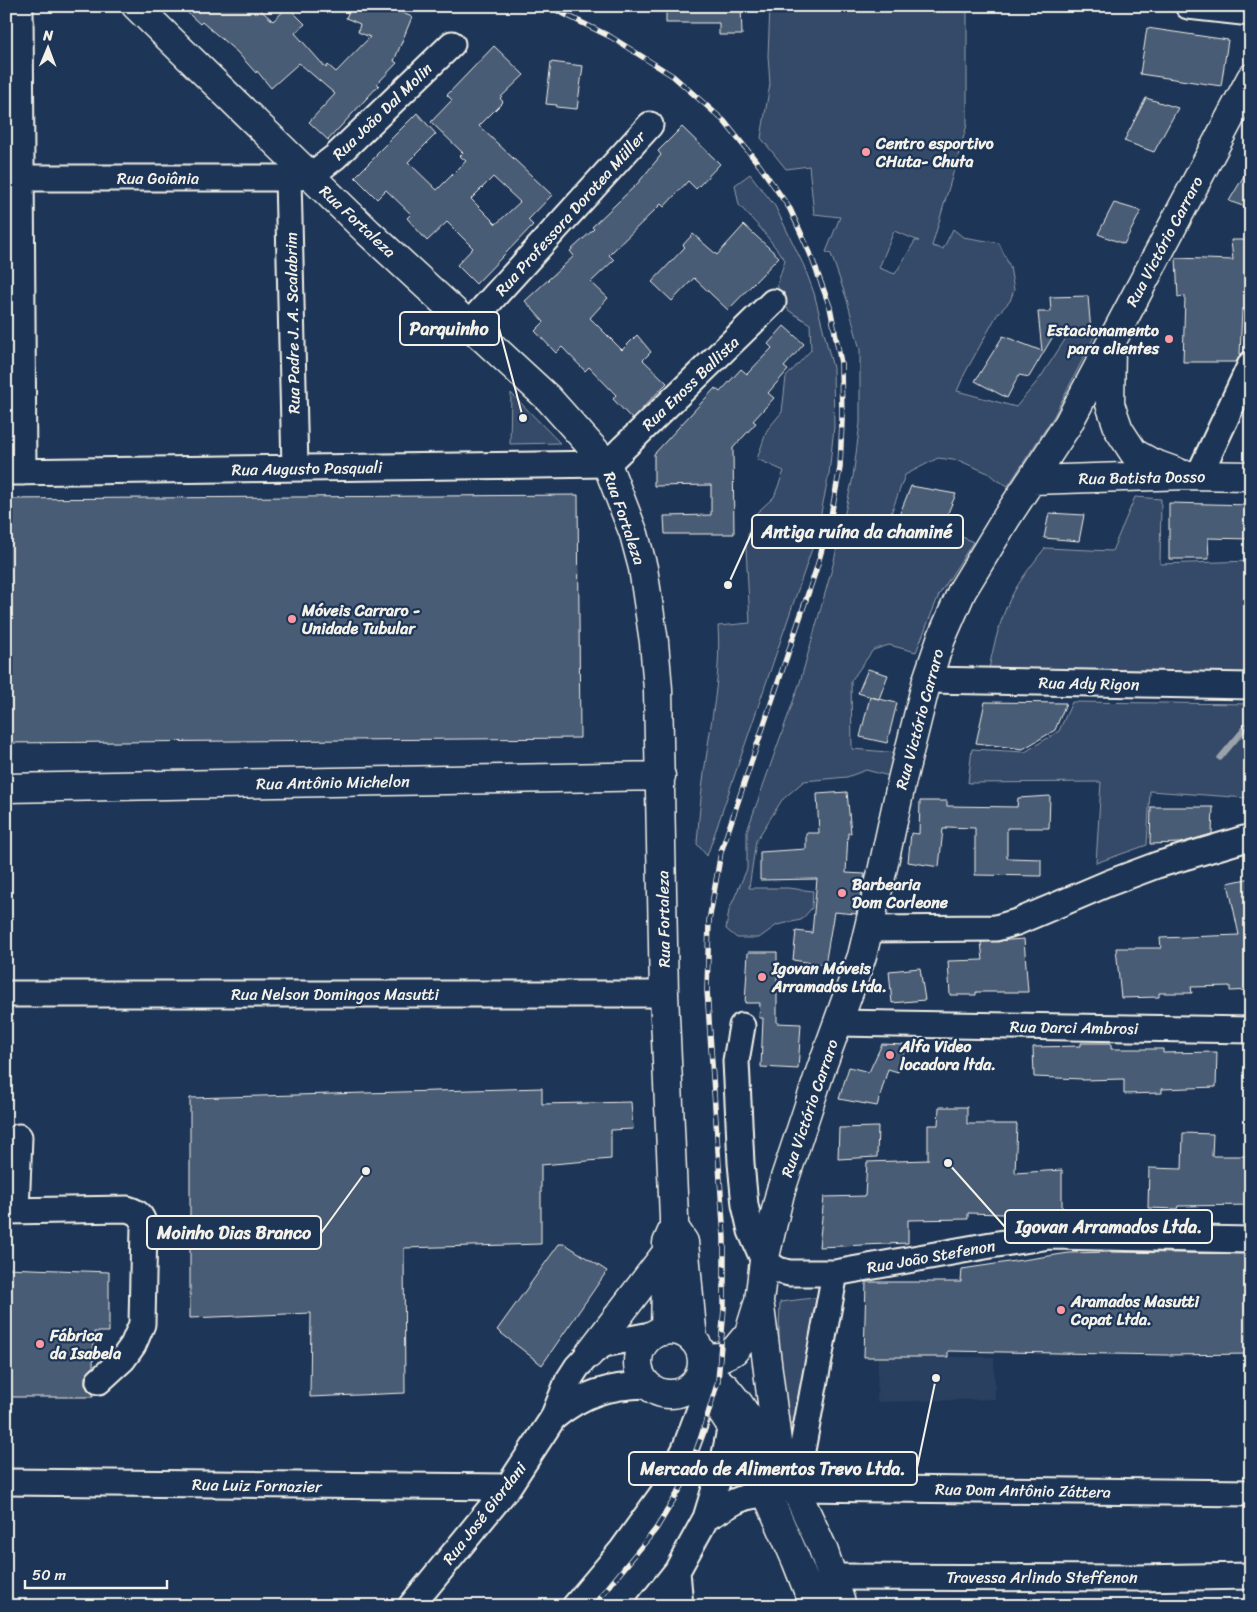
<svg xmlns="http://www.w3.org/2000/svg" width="1257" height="1612" font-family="Sriracha,sans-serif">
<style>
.built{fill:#2a4060}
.green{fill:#354a67;stroke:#949ea8;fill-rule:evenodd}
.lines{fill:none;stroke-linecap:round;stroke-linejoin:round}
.stream{stroke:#9aa2ab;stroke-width:5.5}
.building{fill:#485b74;stroke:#f4f1e8;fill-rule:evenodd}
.minor-casing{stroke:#f4f1e8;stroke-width:29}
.major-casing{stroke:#f4f1e8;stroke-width:31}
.minor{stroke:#1d3557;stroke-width:25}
.major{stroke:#1d3557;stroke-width:28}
.rail-casing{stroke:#f4f1e8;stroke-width:5.5}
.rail{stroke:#1d3557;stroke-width:4;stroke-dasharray:11;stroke-linecap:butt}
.poi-dot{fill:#ff9aa2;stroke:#1d3557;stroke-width:2}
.labels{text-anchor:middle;stroke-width:4.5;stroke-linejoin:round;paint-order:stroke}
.street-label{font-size:16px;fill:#f4f1e8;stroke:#1d3557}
.poi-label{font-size:16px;font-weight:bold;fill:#f4f1e8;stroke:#1d3557;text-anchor:start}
.leader{fill:none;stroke:#f4f1e8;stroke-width:2}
.callout-dot{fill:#f4f1e8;stroke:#1d3557;stroke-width:2}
.callout{fill:#1d3557;stroke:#f4f1e8;stroke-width:2}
.callout-label{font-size:18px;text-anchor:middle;font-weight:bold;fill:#f4f1e8}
</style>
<rect width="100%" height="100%" fill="#1d3557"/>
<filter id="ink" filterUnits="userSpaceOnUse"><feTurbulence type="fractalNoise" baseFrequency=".02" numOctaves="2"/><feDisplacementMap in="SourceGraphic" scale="10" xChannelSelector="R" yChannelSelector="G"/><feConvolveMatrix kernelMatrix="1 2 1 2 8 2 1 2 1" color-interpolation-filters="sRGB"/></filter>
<g filter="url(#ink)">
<!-- built -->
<path class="built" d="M878 1357H994L995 1399 877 1402Z"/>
<!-- green -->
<path class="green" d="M770 6H967V125L932 246 943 249 953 229 963 237 999 243 1010 267 1014 290 1010 301 997 315 965 373 957 391 1016 407 1040 378 1068 335H1095L1054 416 1008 486 995 479 988 473 960 461 938 458 905 475 885 530 914 539 956 534 973 542 939 595 916 652 889 645 873 650 851 681 852 749 900 753 893 777 866 770 847 777 804 781 782 800 756 841 749 888H788L813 891 812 908 801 920 777 925 759 938H737L726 929 729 910 747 869V831L800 682 833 565 853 477 860 423V350L847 300 831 254 826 252 840 217 814 214 809 166 786 169 761 138 770 84 768 56ZM894 231 919 241H915L895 274 879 268Z
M750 174 775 206 804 266 814 293 833 368 834 427 829 474 816 537 707 856 697 844C699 811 703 778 708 745 714 705 721 666 718 626L750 623 746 548 751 518 774 497 784 471 757 459 767 430 782 412 786 377 811 350 810 324 788 310 777 285 785 260 762 230 739 205 735 185Z
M511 393 560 443 510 444Z
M1135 497 1161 499 1160 564 1251 561V676L989 669C993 648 998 628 1006 608 1015 586 1030 567 1045 548L1112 551Z
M1072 702 1251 704V801L1247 798 1150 791 1147 845 1096 863 1101 782 968 783 972 749 1025 752 1059 731Z
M821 1297 798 1442 777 1393 780 1302Z"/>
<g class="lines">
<!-- stream -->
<path class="stream" d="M1220 758 1251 721"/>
</g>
<!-- building -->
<path class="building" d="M180 6H256L273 21 288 7 305 24 295 33 326 68 328 65 336 72 370 37 358 32 360 24 346 18 351 6H386L412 17 394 61 397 63 377 84 379 85 328 140 309 122 335 94 299 63 271 88 257 71 256 73 237 52 202 22 200 24Z
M666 6H741L742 35H719V23H666Z
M1147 28 1228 40 1221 86 1140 74Z
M494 46 524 75 500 98 503 102 479 126 552 195 528 220 533 225 476 284 457 265 473 248 447 222 427 241 407 218 411 214 386 190 377 199 355 177 377 155 376 154 417 113 436 134 408 162 437 190 466 161 460 156 463 153 431 122 452 100 447 95ZM493 177 520 202 496 224 471 199Z
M551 62 583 66 577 109 556 107 557 105 546 104Z
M1146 98 1178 108 1154 152 1124 141Z
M682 127 720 164 696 189 688 181 664 207 661 204 609 255 614 260 591 282 608 298 590 318 622 350 637 335 651 352 643 360 667 383 632 419 613 399 616 395 589 367 585 371 562 347 556 353 535 331 544 322 525 301 574 256 570 251 594 229 592 227 638 183 661 155 658 151Z
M1251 164V209L1229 201Z
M1114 203 1141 211 1124 244 1098 234Z
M744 225 779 257 728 310 694 278 672 301 652 282 685 247 683 245 693 234 717 255Z
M1231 240H1251V309H1242L1240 355 1236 362H1183L1185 296 1178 297 1176 258 1233 260Z
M1088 296 1091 332 1055 333 1029 377 1019 375 1007 398 975 381 1003 336 1042 351 1038 312H1051L1050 297Z
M784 326 804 344 784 367 788 370 768 393 774 398 753 421 756 423 733 448 734 534H665L664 516 711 515V485L654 486V454L715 388 720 392 741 369 747 374 772 348 768 344Z
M911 486 956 494 941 529 896 523Z
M578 495 580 738 6 743V499Z
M1169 503 1251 505V539L1208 538 1209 559H1169Z
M1049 513 1084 515 1079 541 1044 538Z
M868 669 888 675 879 699 858 693Z
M870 697 897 703 887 743 860 737Z
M985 702 1066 703 1055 730 1023 749 976 743Z
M847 792 851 833H848L846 873 865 874 856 914 834 912 825 965 793 960 796 931 812 933 817 879 760 880V852L806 849V833H819L817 794Z
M1050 796 1049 828H1007V858L1041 859V876L975 875V828L947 827V829H943L939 867 908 862 911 833 919 834 920 801H947V806L1017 807 1018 798Z
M1151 807H1213L1212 834 1180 843 1150 844Z
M1251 878V990L1230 991V986L1191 987 1192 993H1159V997L1121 998 1116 948H1161L1160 938 1239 935 1228 883Z
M1024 939 1028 992H976V995H950L948 961 983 960 981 942Z
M748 952H777V1023L801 1024 798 1069 761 1067 763 1018H759L760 1003H745Z
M920 968 925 1000 892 1003 889 971Z
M1081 1043H1111V1049H1163V1053L1217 1052 1216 1087 1162 1089V1093L1124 1094V1079L1082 1080V1079L1034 1077 1033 1047 1081 1046Z
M882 1044 906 1045 898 1072 888 1069 877 1106 839 1099 849 1067 869 1072Z
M542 1088V1104L631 1102 633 1129 611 1130V1159L541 1165V1244L404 1248 405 1393 310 1397 311 1313 190 1318V1098Z
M939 1107H967V1124H1017L1015 1173 1062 1170V1212L1003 1216V1214L968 1213V1219L908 1220V1243L819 1247 824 1197 865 1196 867 1162 928 1160V1125H938Z
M878 1127 877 1157 838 1159 839 1128Z
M1183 1133 1213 1134 1212 1156H1251V1205L1178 1206 1177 1209 1148 1208 1149 1168 1182 1169Z
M559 1244H565L607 1271 542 1365 497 1330Z
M1111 1252 1251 1254V1354L1166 1355 948 1351V1357H864L866 1282H961L962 1269 1069 1253Z
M6 1268 109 1272V1332H94L93 1367 85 1377V1385L88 1390 93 1394V1397H6Z"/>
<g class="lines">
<!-- minor casing -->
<g class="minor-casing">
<path id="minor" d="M20 6 23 472
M1188 6 1251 13
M6 178H288L310 176 335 157 452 44
M288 178 295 468
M469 324 650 125
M6 472 607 464 773 302
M1199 475 1251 364
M927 680 1251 686
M869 929 996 928 1017 922 1109 883 1157 865 1251 837
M6 994H664
M838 1023 1251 1030
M742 1026 736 1061 741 1163 745 1205 751 1231 764 1261 778 1270 789 1273H835L991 1245 1050 1236 1251 1240
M6 1211 127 1209C137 1212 142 1215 144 1226L142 1324 133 1345 123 1359 99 1381
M16 1211 19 1137
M553 1418C583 1393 608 1386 647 1385
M6 1482 508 1487
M795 1488 835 1273
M706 1518 736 1501 746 1497 795 1488 1251 1493
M677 1571 680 1606
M834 1577 1136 1578 1251 1576
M411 1606 508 1487 553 1418 568 1381 577 1367 589 1354 604 1344 656 1334
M575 1606 622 1550 663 1493 685 1449 706 1393
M649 1606 677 1571 706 1518 724 1459 731 1425 736 1413"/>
</g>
<!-- major casing -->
<g class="major-casing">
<path id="major" d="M136 6 369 233 548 398 607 464 634 534 643 568 654 642 658 689 664 994 674 1217V1227L667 1243 665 1331
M1111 346 1110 404 1119 430 1134 453 1152 463 1177 472
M1032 480 1187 475 1251 476
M6 788 661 776
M674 1227 684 1242 693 1340
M760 1307 779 1458
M638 1362a32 32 0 1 1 64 0a32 32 0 1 1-64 0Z
M589 1354 667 1252
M702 1358 721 1357 734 1351 749 1333 759 1301 764 1261 780 1193 821 1069 862 956 880 881 902 780 927 680 941 639 962 591 1007 517 1068 424 1251 78
M702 1368 726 1388 739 1404 795 1488 823 1549 842 1606
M693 1386 713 1398 731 1425 766 1492 796 1560 814 1606"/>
</g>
<!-- minor -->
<use href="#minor" class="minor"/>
<!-- major -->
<use href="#major" class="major"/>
<!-- rail casing -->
<g class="rail-casing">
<path id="rail" d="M548 6 611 37 673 76 724 121 760 166 790 209 810 253 830 307 841 363 842 421 840 468 830 521 816 570 721 852 709 921 707 990 724 1238V1308L718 1381 701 1437 685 1481 656 1529 593 1606"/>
</g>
<!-- rail -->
<use href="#rail" class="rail"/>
</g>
</g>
<!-- markers -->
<g class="poi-dot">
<circle cx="866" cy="152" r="5"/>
<circle cx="1169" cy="339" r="5"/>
<circle cx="292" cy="619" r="5"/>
<circle cx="842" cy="893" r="5"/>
<circle cx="762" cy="977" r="5"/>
<circle cx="890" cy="1055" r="5"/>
<circle cx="1061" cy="1310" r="5"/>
<circle cx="40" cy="1344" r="5"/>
</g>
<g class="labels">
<!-- street labels -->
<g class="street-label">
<text transform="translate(382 111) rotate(-44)" y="6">Rua João Dal Molin</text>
<text x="158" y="184">Rua Goiânia</text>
<text transform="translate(570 213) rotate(-48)" y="6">Rua Professora Dorotea Müller</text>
<text transform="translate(358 221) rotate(43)" y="6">Rua Fortaleza</text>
<text transform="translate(1164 241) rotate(-62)" y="6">Rua Victório Carraro</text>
<text transform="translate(292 323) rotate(-91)" y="6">Rua Padre J. A. Scalabrim</text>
<text transform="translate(690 383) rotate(-44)" y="6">Rua Enoss Ballista</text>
<text transform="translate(307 468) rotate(-1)" y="6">Rua Augusto Pasquali</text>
<text transform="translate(1142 477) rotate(-1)" y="6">Rua Batista Dosso</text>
<text transform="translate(625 518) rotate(71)" y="6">Rua Fortaleza</text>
<text transform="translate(1089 683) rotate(1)" y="6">Rua Ady Rigon</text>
<text transform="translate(919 719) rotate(-75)" y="6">Rua Victório Carraro</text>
<text transform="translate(333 782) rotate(-1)" y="6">Rua Antônio Michelon</text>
<text transform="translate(663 919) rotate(-91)" y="6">Rua Fortaleza</text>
<text x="335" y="1000">Rua Nelson Domingos Masutti</text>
<text transform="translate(1074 1027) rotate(1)" y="6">Rua Darci Ambrosi</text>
<text transform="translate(809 1108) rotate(-71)" y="6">Rua Victório Carraro</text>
<text transform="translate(931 1256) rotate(-10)" y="6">Rua João Stefenon</text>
<text transform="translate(257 1485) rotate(1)" y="6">Rua Luiz Fornazier</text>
<text transform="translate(1023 1490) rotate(1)" y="6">Rua Dom Antônio Záttera</text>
<text transform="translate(484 1513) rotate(-52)" y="6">Rua José Giordani</text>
<text x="1042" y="1583">Travessa Arlindo Steffenon</text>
</g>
<!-- poi labels -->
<g class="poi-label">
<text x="876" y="149">Centro esportivo<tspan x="876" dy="18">CHuta- Chuta</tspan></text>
<text x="1159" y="336" text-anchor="end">Estacionamento<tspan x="1159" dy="18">para clientes</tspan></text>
<text x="302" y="616">Móveis Carraro -<tspan x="302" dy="18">Unidade Tubular</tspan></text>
<text x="852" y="890">Barbearia<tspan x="852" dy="18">Dom Corleone</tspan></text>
<text x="772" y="974">Igovan Móveis<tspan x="772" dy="18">Arramados Ltda.</tspan></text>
<text x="900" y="1052">Alfa Video<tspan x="900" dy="18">locadora ltda.</tspan></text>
<text x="1071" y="1307">Aramados Masutti<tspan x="1071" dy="18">Copat Ltda.</tspan></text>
<text x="50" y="1341">Fábrica<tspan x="50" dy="18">da Isabela</tspan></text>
</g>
</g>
<!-- callouts -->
<path class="leader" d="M523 418L499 328M728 585L752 532M948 1163L1005 1227M366 1171L321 1233M936 1378L917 1468"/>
<g class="callout-dot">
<circle cx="523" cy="418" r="5"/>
<circle cx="728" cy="585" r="5"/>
<circle cx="948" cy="1163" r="5"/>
<circle cx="366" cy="1171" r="5"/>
<circle cx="936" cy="1378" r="5"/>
</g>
<g class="callout">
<rect x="400" y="312" width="99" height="33" rx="5"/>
<rect x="752" y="515" width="211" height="33" rx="5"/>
<rect x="1005" y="1210" width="207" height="33" rx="5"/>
<rect x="147" y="1216" width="174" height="33" rx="5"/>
<rect x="629" y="1452" width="288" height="33" rx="5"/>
</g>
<g class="callout-label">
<text x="449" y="335">Parquinho</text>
<text x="857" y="538">Antiga ruína da chaminé</text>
<text x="1109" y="1233">Igovan Arramados Ltda.</text>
<text x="234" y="1239">Moinho Dias Branco</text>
<text x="773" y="1475">Mercado de Alimentos Trevo Ltda.</text>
</g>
<!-- margin -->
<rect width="1257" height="1612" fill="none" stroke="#1d3557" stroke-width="25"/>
<rect x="12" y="12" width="1232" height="1587" fill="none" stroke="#f4f1e8" stroke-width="2" filter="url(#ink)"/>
<!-- north arrow -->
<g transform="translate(48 48) rotate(1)" stroke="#1d3557" stroke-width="4" paint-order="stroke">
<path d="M0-4L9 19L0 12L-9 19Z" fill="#f4f1e8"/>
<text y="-8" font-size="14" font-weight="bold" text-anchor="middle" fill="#f4f1e8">N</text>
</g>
<!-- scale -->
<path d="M25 1580v8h142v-8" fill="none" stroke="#f4f1e8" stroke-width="2.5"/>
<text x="32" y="1580" font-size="15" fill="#f4f1e8" stroke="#1d3557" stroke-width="4" paint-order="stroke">50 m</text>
</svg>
